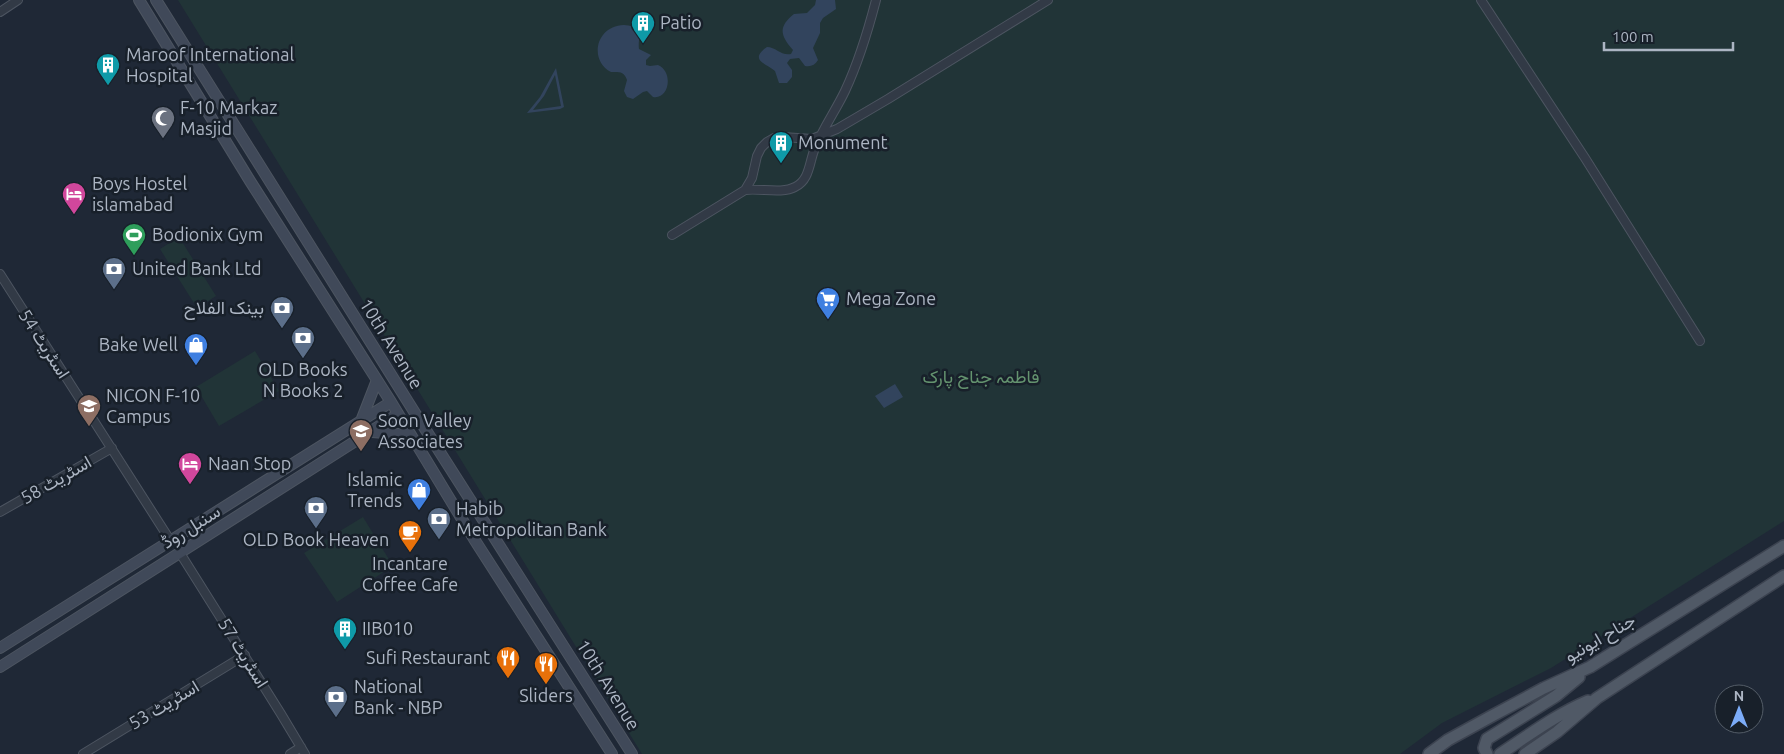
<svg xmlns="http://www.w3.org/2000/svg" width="1784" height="754" font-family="Ubuntu,Vazirmatn,sans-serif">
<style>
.green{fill:#213437}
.water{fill:#32445d;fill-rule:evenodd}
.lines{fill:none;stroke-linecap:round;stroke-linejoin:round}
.street-casing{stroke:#4d5561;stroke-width:10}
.secondary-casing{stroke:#4d5561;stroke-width:12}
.primary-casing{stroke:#3c4350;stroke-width:14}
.street{stroke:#323a46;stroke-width:8}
.secondary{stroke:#404959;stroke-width:10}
.primary{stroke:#505966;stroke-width:11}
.labels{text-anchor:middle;stroke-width:5;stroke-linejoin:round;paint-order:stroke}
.poi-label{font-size:18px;fill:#acb5c3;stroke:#18202a;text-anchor:start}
.street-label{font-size:18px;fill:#acb5c3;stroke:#18202a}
.park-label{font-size:18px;fill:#64936f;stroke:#18202a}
</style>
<rect width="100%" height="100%" fill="#1f2836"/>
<!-- green -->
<path class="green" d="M178 0H1784V521L1551 668 1442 723 1400 754H642Z
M179 237 216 296 197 308 160 249Z
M255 351 279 391 219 426 196 387Z
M363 517 393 566 337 602 304 553Z"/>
<!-- water -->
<path class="water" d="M816 0H835L836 9 823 18 820 23V33L813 48 818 60C815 65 811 67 805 66L799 58 790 59 787 63 792 70V77L787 83H779L775 71C767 64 748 60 767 47 776 47 781 56 791 54L793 50C780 35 778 27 794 14L807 13 815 5Z
M624 25C647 27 637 36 639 49L651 55 646 60V65L650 66 658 65C674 72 669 100 653 97L647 91 643 92 633 99 627 97 624 91 627 80C624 71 619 72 611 72 589 61 595 26 624 25Z
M556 68 564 107 560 109 527 113 540 97ZM555 75 561 106 533 110 544 96Z
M895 384 903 397 884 408 875 396Z"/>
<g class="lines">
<!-- street casing -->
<g class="street-casing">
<path id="street" d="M1481 0 1585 158 1700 341
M0 12 18 0
M745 190 752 178 757 156 761 148 767 142 774 138 783 137 812 139 837 129 888 99 1048 0
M672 235 745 190C760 188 782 194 795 187 810 180 809 162 815 148 823 128 836 110 845 91 859 61 868 31 876 0
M0 274 170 540
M0 512 112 448
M180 553 281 714 305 754
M83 754 245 655
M290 754 301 747"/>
</g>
<!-- secondary casing -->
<g class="secondary-casing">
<path id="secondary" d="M139 0 250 181 391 402 474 539 612 754
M156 0 415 413 632 754
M361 421 377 380
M372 432 411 435
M0 648 391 402
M0 667 398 414"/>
</g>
<!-- primary casing -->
<g class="primary-casing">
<path id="primary" d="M1429 754 1448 740 1490 717 1544 688 1590 667 1784 546
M1487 754 1484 748 1487 739 1556 696 1579 677
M1500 754C1529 735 1557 714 1588 701
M1525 754 1557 732 1597 698 1784 576"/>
</g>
<!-- street -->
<use href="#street" class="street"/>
<!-- secondary -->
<use href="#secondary" class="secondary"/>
<!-- primary -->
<use href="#primary" class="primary"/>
</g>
<!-- icons -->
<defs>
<g id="building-pin" transform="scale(1.25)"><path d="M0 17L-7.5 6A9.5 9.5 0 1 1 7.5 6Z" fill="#0f9aa8" stroke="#18202a"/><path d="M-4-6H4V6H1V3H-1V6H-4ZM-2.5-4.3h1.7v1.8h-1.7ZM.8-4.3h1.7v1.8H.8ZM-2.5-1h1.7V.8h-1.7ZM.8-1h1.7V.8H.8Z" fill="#fff"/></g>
<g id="mosque-pin" transform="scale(1.25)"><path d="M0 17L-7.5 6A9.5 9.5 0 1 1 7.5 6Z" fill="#6b7280" stroke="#18202a"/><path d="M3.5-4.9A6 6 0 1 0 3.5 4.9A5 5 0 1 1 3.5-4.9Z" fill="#fff"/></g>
<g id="hotel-pin" transform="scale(1.25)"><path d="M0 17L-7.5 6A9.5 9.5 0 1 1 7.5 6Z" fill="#d1479c" stroke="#18202a"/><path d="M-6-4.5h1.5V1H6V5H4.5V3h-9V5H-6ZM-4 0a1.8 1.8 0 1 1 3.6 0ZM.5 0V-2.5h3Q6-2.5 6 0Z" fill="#fff"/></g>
<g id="stadium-pin" transform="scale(1.25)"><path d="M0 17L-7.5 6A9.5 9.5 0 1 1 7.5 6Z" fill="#2e9e5b" stroke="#18202a"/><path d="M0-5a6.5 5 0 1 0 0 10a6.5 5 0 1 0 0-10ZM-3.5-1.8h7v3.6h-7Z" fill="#fff"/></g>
<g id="bank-pin" transform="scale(1.25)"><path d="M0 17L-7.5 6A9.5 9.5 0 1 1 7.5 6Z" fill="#5c6f8a" stroke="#18202a"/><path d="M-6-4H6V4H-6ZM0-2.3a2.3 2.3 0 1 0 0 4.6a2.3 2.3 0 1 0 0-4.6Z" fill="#fff"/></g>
<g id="supermarket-pin" transform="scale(1.25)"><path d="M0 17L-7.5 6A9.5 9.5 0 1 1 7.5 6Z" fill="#3f7fe0" stroke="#18202a"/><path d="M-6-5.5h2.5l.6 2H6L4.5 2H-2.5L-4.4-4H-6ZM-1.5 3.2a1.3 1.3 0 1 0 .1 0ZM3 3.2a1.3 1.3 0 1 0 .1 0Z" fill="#fff"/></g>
<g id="shop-pin" transform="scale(1.25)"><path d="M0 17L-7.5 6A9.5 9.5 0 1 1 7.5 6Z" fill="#3f7fe0" stroke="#18202a"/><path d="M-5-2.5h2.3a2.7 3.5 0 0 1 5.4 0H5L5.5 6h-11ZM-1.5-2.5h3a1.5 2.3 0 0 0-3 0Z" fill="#fff"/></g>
<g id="university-pin" transform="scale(1.25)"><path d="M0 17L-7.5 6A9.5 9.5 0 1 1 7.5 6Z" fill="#8d6e63" stroke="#18202a"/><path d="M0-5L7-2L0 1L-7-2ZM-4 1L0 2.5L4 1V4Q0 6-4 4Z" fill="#fff"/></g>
<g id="school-pin" transform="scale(1.25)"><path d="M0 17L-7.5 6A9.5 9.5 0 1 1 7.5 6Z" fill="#8d6e63" stroke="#18202a"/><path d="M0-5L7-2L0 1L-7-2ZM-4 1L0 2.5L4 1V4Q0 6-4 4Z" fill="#fff"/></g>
<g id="cafe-pin" transform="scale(1.25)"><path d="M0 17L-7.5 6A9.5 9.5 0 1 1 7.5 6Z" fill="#e8710a" stroke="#18202a"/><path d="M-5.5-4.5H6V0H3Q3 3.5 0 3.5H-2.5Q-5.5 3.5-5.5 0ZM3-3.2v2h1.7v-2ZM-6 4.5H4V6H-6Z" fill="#fff"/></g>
<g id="restaurant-pin" transform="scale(1.25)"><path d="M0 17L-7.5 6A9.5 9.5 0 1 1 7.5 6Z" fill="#e8710a" stroke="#18202a"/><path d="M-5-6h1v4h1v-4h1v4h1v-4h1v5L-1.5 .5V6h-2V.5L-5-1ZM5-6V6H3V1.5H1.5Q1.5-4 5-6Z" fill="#fff"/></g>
</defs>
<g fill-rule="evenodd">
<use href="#building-pin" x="643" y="23"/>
<use href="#building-pin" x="108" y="65"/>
<use href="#mosque-pin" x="163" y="118"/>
<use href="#building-pin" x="781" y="143"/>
<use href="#hotel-pin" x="74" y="194"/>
<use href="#stadium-pin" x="134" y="235"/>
<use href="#bank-pin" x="114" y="269"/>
<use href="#supermarket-pin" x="828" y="299"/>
<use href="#bank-pin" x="282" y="308"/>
<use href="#bank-pin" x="303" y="338"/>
<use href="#shop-pin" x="196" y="345"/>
<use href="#university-pin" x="89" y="406"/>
<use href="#school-pin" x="361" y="431"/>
<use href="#hotel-pin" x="190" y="464"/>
<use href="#shop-pin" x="419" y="490"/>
<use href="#bank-pin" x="316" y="508"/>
<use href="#bank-pin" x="439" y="519"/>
<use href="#cafe-pin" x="410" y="532"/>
<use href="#building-pin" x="345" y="629"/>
<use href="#restaurant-pin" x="508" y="658"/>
<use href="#restaurant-pin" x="546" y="664"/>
<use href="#bank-pin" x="336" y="697"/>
</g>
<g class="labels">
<!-- poi labels -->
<g class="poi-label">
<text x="660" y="29">Patio</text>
<text x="126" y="61">Maroof International<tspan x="126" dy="21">Hospital</tspan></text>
<text x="180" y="114">F-10 Markaz<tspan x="180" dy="21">Masjid</tspan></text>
<text x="798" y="149">Monument</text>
<text x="92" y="190">Boys Hostel<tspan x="92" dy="21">islamabad</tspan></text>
<text x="152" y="241">Bodionix Gym</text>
<text x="132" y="275">United Bank Ltd</text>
<text x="846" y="305">Mega Zone</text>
<text x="264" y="314" text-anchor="end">بینک الفلاح</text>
<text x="178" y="351" text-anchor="end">Bake Well</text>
<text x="303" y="376" text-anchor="middle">OLD Books<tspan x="303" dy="21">N Books 2</tspan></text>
<text x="106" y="402">NICON F-10<tspan x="106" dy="21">Campus</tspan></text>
<text x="378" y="427">Soon Valley<tspan x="378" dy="21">Associates</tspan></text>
<text x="208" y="470">Naan Stop</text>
<text x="402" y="486" text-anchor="end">Islamic<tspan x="402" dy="21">Trends</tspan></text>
<text x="456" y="515">Habib<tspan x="456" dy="21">Metropolitan Bank</tspan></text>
<text x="316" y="546" text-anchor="middle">OLD Book Heaven</text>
<text x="410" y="570" text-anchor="middle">Incantare<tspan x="410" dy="21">Coffee Cafe</tspan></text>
<text x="362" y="635">IIB010</text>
<text x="490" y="664" text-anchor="end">Sufi Restaurant</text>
<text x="354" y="693">National<tspan x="354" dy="21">Bank - NBP</tspan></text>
<text x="546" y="702" text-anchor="middle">Sliders</text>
</g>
<!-- street labels -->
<g class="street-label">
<text transform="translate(44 344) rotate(57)" y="6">اسٹریٹ 54</text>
<text transform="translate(391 344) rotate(58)" y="6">10th Avenue</text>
<text transform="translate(56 480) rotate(-30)" y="6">اسٹریٹ 58</text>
<text transform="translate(191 527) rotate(-32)" y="6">سنبل روڈ</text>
<text transform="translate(1600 638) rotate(-30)" y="6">جناح ایونیو</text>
<text transform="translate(243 653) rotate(58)" y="6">اسٹریٹ 57</text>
<text transform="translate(608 685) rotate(58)" y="6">10th Avenue</text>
<text transform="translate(164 705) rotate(-31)" y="6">اسٹریٹ 53</text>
</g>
<!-- park labels -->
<g class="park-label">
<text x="981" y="383">فاطمہ جناح پارک</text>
</g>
</g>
<!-- north arrow -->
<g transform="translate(1739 709)"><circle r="24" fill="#18202a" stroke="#535c67"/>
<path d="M0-4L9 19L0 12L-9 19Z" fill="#7cacf8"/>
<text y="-8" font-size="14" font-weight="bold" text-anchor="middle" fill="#acb5c3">N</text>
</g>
<!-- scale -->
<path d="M1604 42v8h129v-8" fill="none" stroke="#acb5c3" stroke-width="2.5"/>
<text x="1612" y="42" font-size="15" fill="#acb5c3" stroke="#18202a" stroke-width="4" paint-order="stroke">100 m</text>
</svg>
